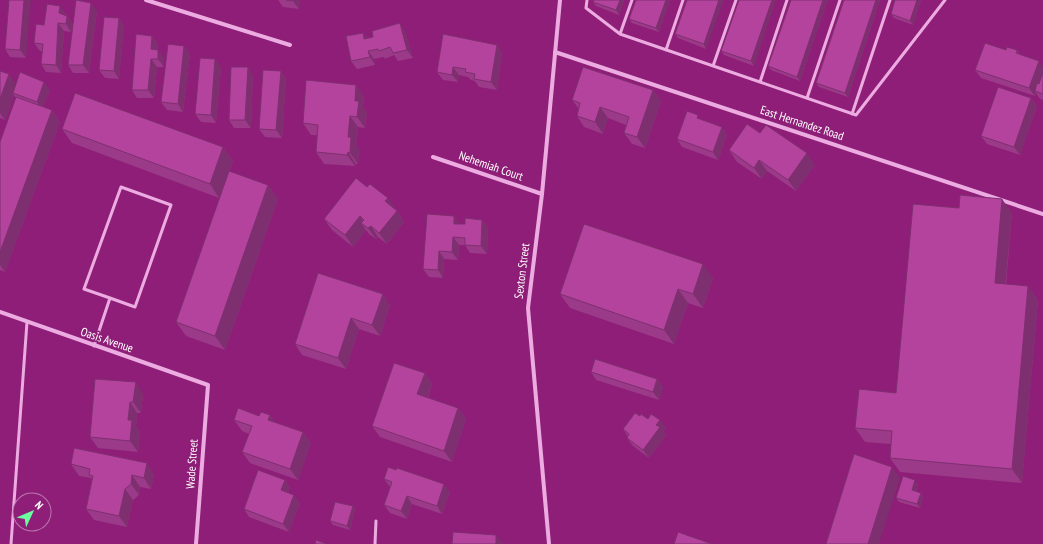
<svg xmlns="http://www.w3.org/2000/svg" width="1043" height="544" font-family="'PT Sans Narrow',sans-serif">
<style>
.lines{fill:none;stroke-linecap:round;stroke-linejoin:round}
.service{stroke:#edace1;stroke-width:3}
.minor{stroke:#edace1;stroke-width:4}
.wall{fill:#9b3a88}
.shaded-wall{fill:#7e2f6f}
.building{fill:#b4439e;stroke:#7e2f6f}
.labels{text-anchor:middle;stroke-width:3.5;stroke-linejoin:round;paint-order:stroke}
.street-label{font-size:12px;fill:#fff;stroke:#8e1e77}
</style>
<rect width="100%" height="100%" fill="#8e1e77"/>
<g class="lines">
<!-- service -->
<path class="service" d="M587 0 586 8 620 34 856 115 945 0
M620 34 632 0
M666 50 683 0
M713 66 736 0
M760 82 787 0
M807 98 840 0
M852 114 890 0
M94 346 110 298 135 307 171 205 121 187 84 289 110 298
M11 544 27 322
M375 544 376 521"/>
<!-- minor -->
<path class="minor" d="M146 0 290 45
M555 52 1043 214
M433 157 542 194
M0 312 208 385 196 544
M549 544 528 308 542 194 560 0"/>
</g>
<!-- wall -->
<path class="wall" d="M9 0 26 58 10 57 5 49Z
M278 0H300L299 9 283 7Z
M594 0H624L619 15 596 6 593 2Z
M636 0H670L659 32 632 23 629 19Z
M687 0 706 49 678 38 675 34Z
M739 0 754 66 724 55 721 51Z
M791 0H828L800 81 771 70 768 66Z
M844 0H880L848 97 819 87 816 83Z
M895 0H921L913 25 894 18 891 14Z
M97 11 89 73H73L68 65 73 25 71 32 64 31 61 73 46 72 41 64 42 51H40L34 43 44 25 66 14V15L73 23Z
M119 18 124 26 119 79 105 78 99 70Z
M405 31 413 58 398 61 394 55 385 59 384 57 374 59 375 65 357 69 351 61 363 33 367 38Z
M152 36 158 44 157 50 164 58V67H157L154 98H137L132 90Z
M497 45 502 53 497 90 479 87 475 81 471 80 468 77 459 75 458 82 443 80 437 72Z
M184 46 190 54 183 112 167 110 161 102Z
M1006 50H1017L1019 54 1043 72V100L1040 99 1036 93 1035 96 981 78 975 70Z
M221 67 216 123 201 122 195 114Z
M0 71 16 84 50 90 43 107 52 110 60 122 5 272 0 270V142L16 98 14 95 5 120 0 118Z
M281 71 286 79 282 138 265 137 259 129Z
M253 75 251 128H234L229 120Z
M653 90 661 101 645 148 632 144 624 133 626 125 608 118 603 134 584 127 577 116 579 109 572 100Z
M364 96 363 107 367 112 365 128 358 127 356 145 359 149 358 164H356L355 166 324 164 316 152 318 135H311L303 123Z
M1031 98 1037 106 1020 155 987 144 981 136Z
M722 127 727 135 718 160 682 147 677 139Z
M62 129 223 147 233 161 219 198 72 143Z
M729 150 815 165 796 191 767 171 762 179 737 162Z
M268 185 278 199 225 350 186 336 176 322Z
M396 209 404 222 387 244 378 237 376 239 369 234 366 230 353 247 332 230 324 219Z
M1012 213 1006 284 1028 286 1038 300 1022 483 900 472 890 458 891 444 865 442 855 428 896 393Z
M454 216 459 224H465L482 220 488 228 487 254 470 253 465 245H459L458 260 444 259 443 278 429 277 423 269Z
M318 273 390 305 380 336 359 329 346 369 302 355 295 344Z
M713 278 703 308 688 303 674 344 570 308 560 294Z
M591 372 657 379 663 387 659 400 596 380Z
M425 373 432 384 428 398 458 408 466 419 452 462 380 437 372 426Z
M95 379 143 394 141 413H137L136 426 140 431 138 452 98 448 90 437Z
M270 415 274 422 303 432 311 443 298 480 250 463 242 452 249 434 242 431 234 420 259 416Z
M640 416 648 419 666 428 663 431 666 435 649 458 633 446 627 438 628 437 623 429Z
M71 464 154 474 151 489 140 487 139 495 133 500 127 527 94 520 86 509 92 479 91 478 79 476Z
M384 479 450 492 442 514 412 504 407 519 390 513 384 505 390 487Z
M285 480 290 488 288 493 300 503 289 532 249 517 244 509Z
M918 484 916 492 921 493 923 497 920 508 899 502 896 498Z
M353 506 355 510 350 530 333 525 330 521Z"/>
<!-- shaded-wall -->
<path class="shaded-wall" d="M24 0H31L26 58 20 50Z
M294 0H300L299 9 293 1Z
M620 0H624L619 15 616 10Z
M666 0H670L659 32 656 28Z
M719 0H724L706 49 704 44Z
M772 0H776L754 66 751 61Z
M823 0H828L800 81 797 77Z
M876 0H880L848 97 845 93Z
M917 0H921L913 25 910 21Z
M91 3 97 11 89 73 83 65Z
M60 6 66 14 65 21 59 13Z
M67 16 73 23 71 32 66 24Z
M119 18 124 26 119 79 114 71Z
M58 23 64 31 61 73 56 65Z
M400 23 405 31 413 58 407 50Z
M363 33 369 40 364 39Z
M152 36 158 44 157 57 151 49Z
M497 45 502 53 497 90 491 82Z
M184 46 190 54 183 112 178 104Z
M158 50 164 58V67L158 59Z
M368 51 374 59 375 65 370 57Z
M151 59 157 67 154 98 148 90Z
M215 59 221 67 216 123 211 115Z
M1039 61 1043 67V72L1036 92 1035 91 1036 93 1035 96 1029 88Z
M248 67 253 75 251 128 245 120Z
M453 67 459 75 458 82 452 75Z
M281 71 286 79 282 138 276 130Z
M9 74 17 85 13 93 14 95 5 120 0 113V99Z
M44 82 50 90 42 110 37 102Z
M356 85 364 96 363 107 367 112 365 128 357 117 355 101Z
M653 90 661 101 645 148 637 137Z
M1031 98 1037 106 1020 155 1014 147Z
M600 107 608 118 603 134 595 122Z
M52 110 60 122 5 272 0 265V252Z
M350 116 358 127 356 145 359 149 358 164 350 153 348 137Z
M722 127 727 135 718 160 713 152Z
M223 147 233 161 219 198 210 184Z
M348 152 356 164 355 166 347 155Z
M807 153 815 165 796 191 788 180Z
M759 160 767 171 762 179 754 168Z
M268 185 278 199 225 350 215 336Z
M388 198 396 209 393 213 385 201Z
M1002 199 1012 213 1004 297 995 283Z
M397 211 404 222 387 244 379 233Z
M360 216 367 227 361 223 366 230 353 247 345 235Z
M454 216 460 224H454Z
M482 220 488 228 487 254 481 246Z
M371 226 378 237 376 239 368 228Z
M453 237 459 245 458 260 452 252Z
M439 251 444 259 443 278 438 270Z
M703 264 713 278 703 308 693 294Z
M1028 286 1038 300 1022 483 1012 469Z
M678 289 688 303 674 344 664 330Z
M383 294 390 305 380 336 372 325Z
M351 318 359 329 346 369 338 358Z
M425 373 432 384 425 405 417 394Z
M657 379 663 387 659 400 653 392Z
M136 382 143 394 141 413 133 402Z
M130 402 137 413 136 426 140 431 138 452 130 441 128 420Z
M458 408 466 419 452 462 444 451Z
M270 415 278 427 268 420Z
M660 420 666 428 663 431 666 435 649 458 643 450 656 425Z
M303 432 311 443 298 480 290 469Z
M147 463 154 474 151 489 144 478Z
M892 467 900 478 879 544H868Z
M132 475 140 487 139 495 131 484Z
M285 480 290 488 286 498 281 490Z
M915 480 918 484 915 495 912 490Z
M444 484 450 492 442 514 437 506Z
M125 489 133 500 127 527 119 516Z
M921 493 923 497 920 508 917 504Z
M294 495 300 503 289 532 283 524Z
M407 496 412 504 407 519 401 511Z
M353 506 355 510 350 530 347 526Z
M496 535 503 544H496Z"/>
<!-- building -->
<path class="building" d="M9 0H24L20 50 5 49Z
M76 0 91 3 83 65H68Z
M286 0H294L293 1Z
M594 0H620L616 10 593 2Z
M636 0H666L656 28 629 19Z
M687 0H719L704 44 675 34Z
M739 0H772L751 61 721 51Z
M791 0H823L797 77 768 66Z
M844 0H876L845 93 816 83Z
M895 0H917L910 21 891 14Z
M47 4 60 6 59 13 67 16 66 24 58 23 56 65 41 64 43 44 34 43 36 24 44 25Z
M104 17 119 18 114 71 99 70Z
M400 23 407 50 393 53 390 47 379 51 378 49 368 51 370 57 351 61 346 36 363 33 364 39 373 37 372 31Z
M136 34 152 36 151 49 158 50V59H151L148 90H132Z
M443 34 497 45 491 82 474 79 475 74 465 72 466 69 453 67 452 75 437 72Z
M985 43 1006 50 1007 47 1017 50 1016 53 1039 61 1029 88 975 70Z
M168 44 184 46 178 104 161 102Z
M200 58 215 59 211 115 195 114Z
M231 67H248L245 120H229Z
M583 67 653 90 637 137 624 133 629 117 600 107 595 122 577 116 580 103 572 100Z
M263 70 281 71 276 130 259 129Z
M0 71 9 74 0 99Z
M20 72 44 82 37 102 13 93Z
M1043 72V94L1035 91 1037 83 1039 84Z
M306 80 356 85 355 101H359L357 117 350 116 348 137H351L350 153 348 152 347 155 316 152 318 125 303 123Z
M998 87 1031 98 1014 147 981 136Z
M75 93 223 147 210 184 62 129Z
M16 97 52 110 0 252V142Z
M687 111 698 115 697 118 722 127 713 152 677 139Z
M747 124 760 133 766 125 807 153 788 180 759 160 754 168 729 150Z
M229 171 268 185 215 336 176 322Z
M356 178 367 187 370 184 388 198 385 201 397 211 379 233 371 226 368 228 361 223 364 220 360 216 345 235 324 219Z
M960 195 1002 199 995 283 1028 286 1012 469 890 458 892 431 855 428 859 389 896 393 913 204 959 208Z
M427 214 454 216V224H465V218L482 220 481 246 465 245V238L453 237 452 252 439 251 438 270 423 269Z
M584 224 703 264 693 294 678 289 664 330 560 294Z
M318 273 383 294 372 325 351 318 338 358 295 344Z
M595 359 657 379 653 392 591 372Z
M394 363 425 373 417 394 458 408 444 451 372 426Z
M95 379 136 382 133 402H130L128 420H132L130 441 90 437Z
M238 408 259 416 261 412 270 415 268 420 303 432 290 469 242 452 252 426 234 420Z
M635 413 640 416 641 414 648 419 651 414 660 420 656 425 660 427 643 450 627 438 629 434 623 429Z
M74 448 147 463 144 478 132 475 131 484 125 489 119 516 86 509 93 476 89 475 90 469 71 464Z
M854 454 892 467 868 544H826Z
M388 467 396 470 397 468 444 484 437 506 407 496 401 511 384 505 392 482 384 479Z
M258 470 285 480 281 490 294 495 283 524 244 509Z
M903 476 915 480 912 490 921 493 917 504 896 498Z
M335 502 353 506 347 526 330 521Z
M453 532 496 535V544H452Z
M678 532 712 544H674Z
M316 540 327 544H315Z"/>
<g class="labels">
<!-- street labels -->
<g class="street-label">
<text transform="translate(802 123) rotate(18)" y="4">East Hernandez Road</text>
<text transform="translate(491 166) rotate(19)" y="4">Nehemiah Court</text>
<text transform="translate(522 271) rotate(-83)" y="4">Sexton Street</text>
<text transform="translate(107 340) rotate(19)" y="4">Oasis Avenue</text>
<text transform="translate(192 464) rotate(-86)" y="4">Wade Street</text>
</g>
</g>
<!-- north arrow -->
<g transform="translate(32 512) rotate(46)"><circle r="19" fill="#8e1e77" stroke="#bb78ad"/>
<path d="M0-3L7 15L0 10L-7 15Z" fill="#6cfb9e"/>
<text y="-6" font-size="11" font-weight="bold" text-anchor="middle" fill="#ffffff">N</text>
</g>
</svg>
